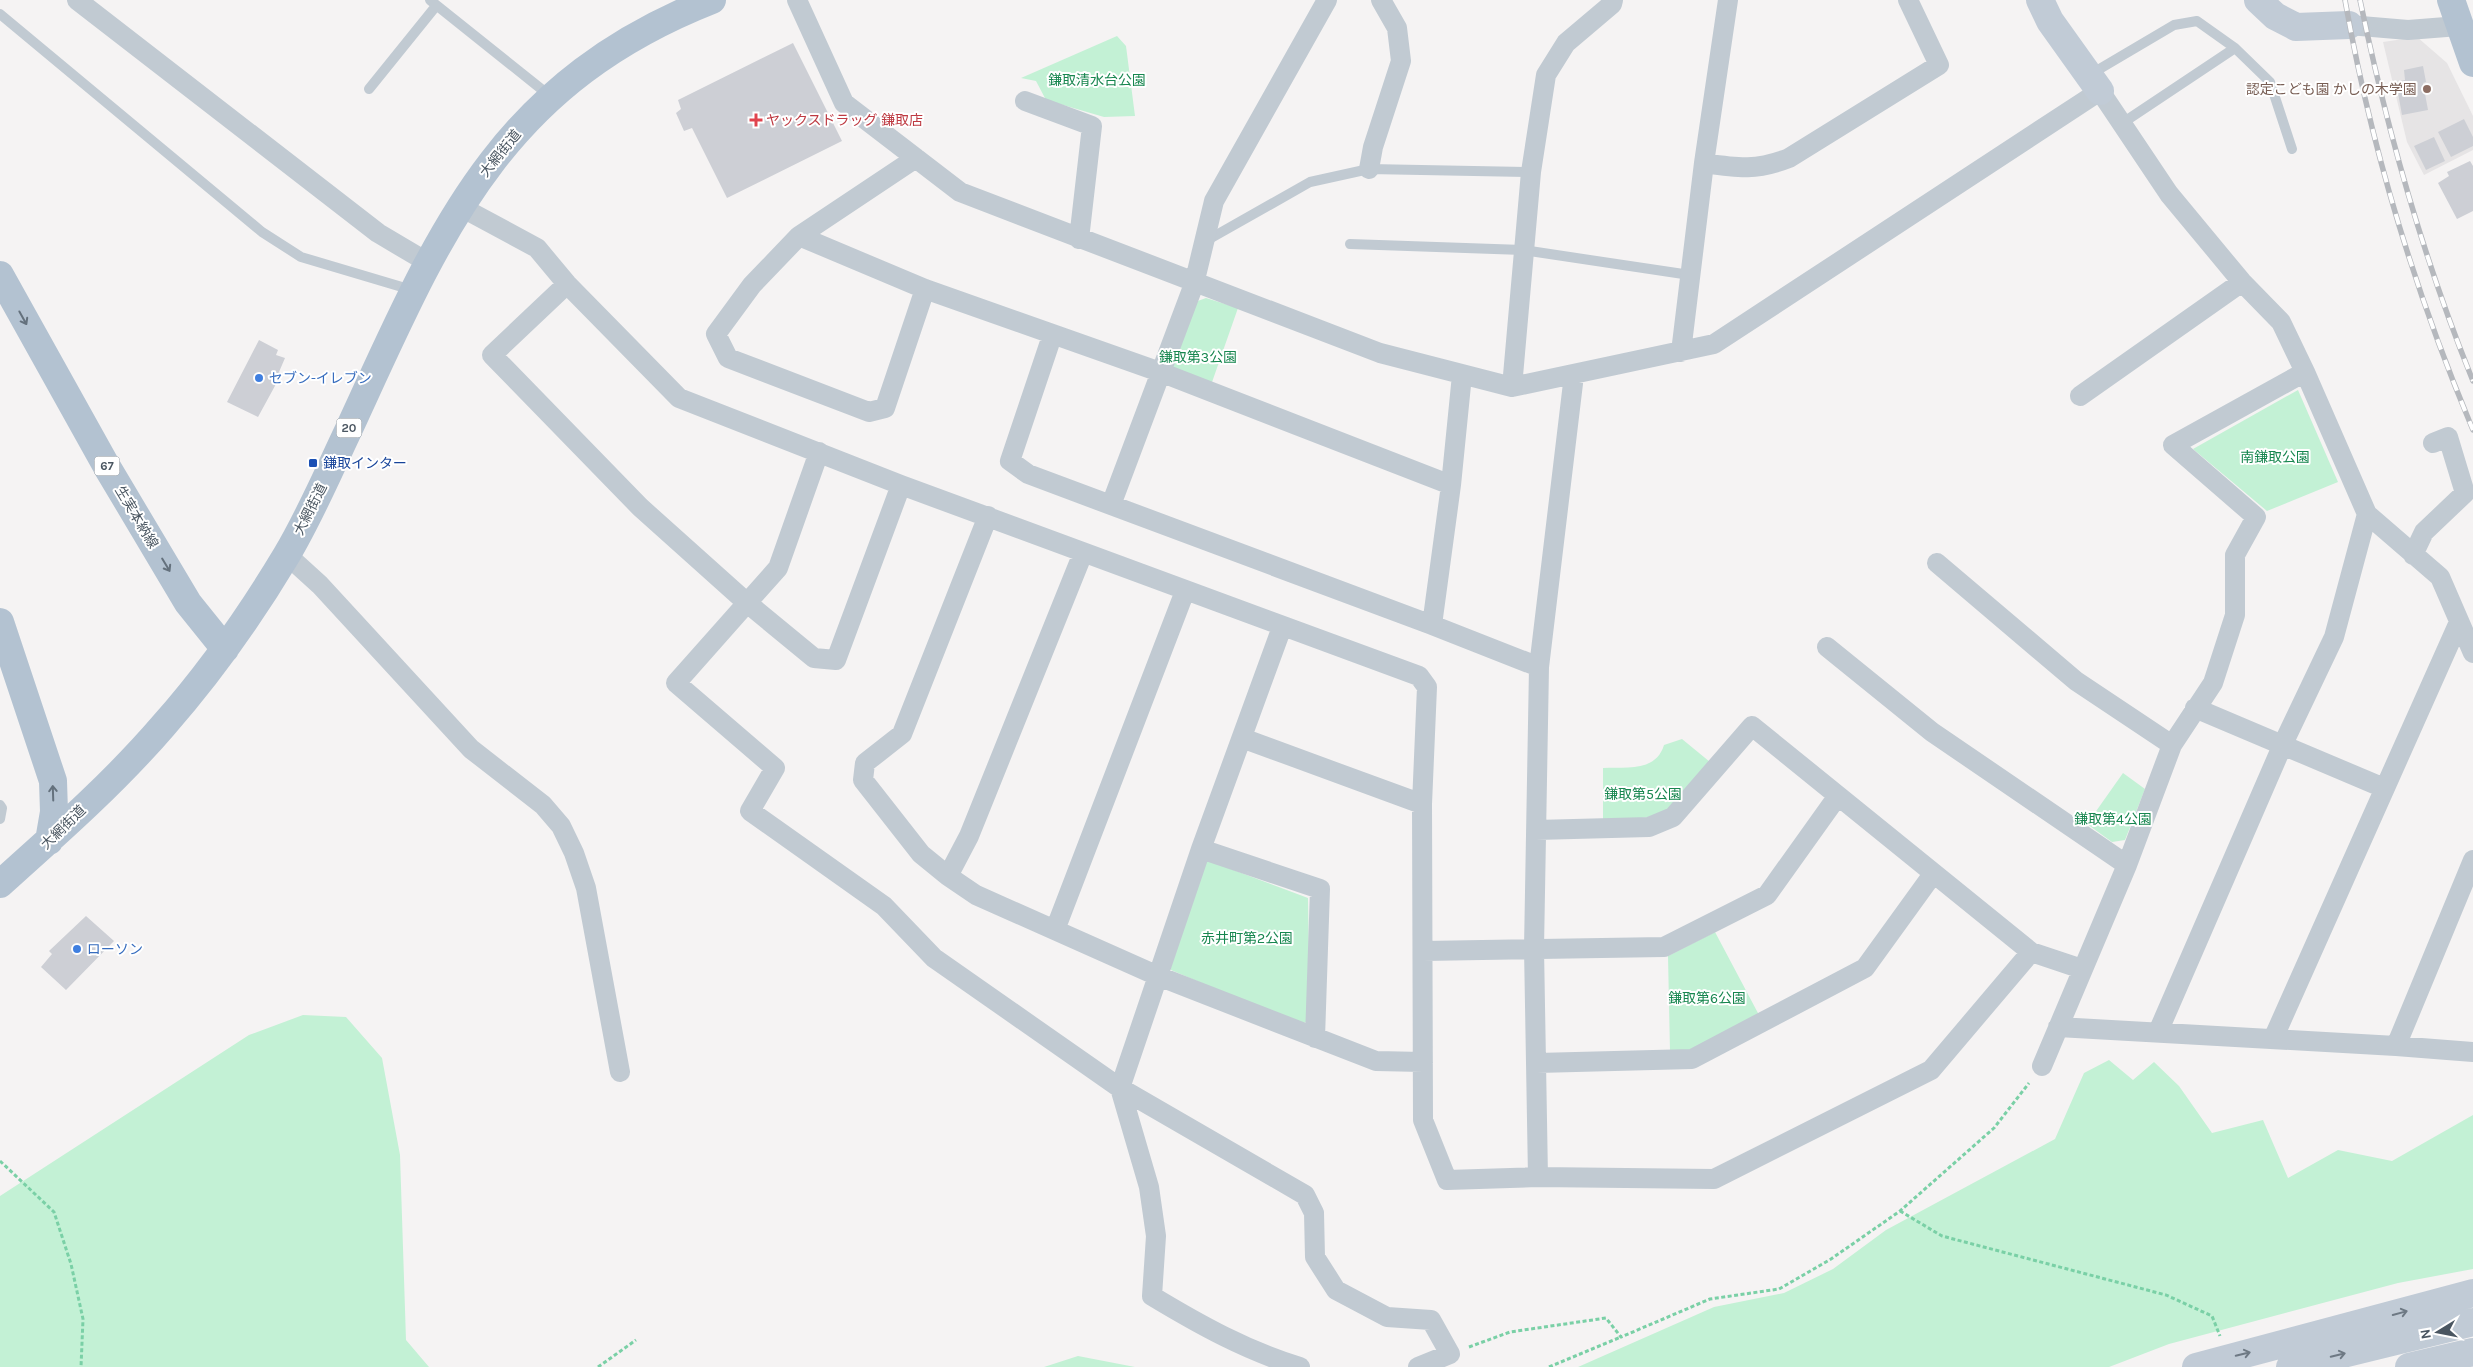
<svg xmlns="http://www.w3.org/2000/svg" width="2473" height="1367" font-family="Karla,'Noto Sans JP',sans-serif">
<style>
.education{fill:#e6e4e5}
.green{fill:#c3f1d5}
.building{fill:#cdcfd5}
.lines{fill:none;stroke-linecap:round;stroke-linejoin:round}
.path{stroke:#7ad0a6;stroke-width:3;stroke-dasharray:4 2.5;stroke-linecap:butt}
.lane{stroke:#c1cad2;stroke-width:10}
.street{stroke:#c1cad2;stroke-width:20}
.secondary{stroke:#c1cbd6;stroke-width:28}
.primary{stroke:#b3c2d1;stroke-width:28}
.rail-casing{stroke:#b5b8bd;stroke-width:5.5}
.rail{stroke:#fff;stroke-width:4;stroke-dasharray:11;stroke-linecap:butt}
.oneway{stroke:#64717d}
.oneway2{stroke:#6e7984}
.education-dot{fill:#8d6e63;stroke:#fff;stroke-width:2}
.health-dot{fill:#e0444e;stroke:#fff;stroke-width:2}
.shop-dot{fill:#3f7fe0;stroke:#fff;stroke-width:2}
.transit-dot{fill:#1a4fb4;stroke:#fff;stroke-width:2}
.labels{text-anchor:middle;stroke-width:4;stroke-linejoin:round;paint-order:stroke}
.shield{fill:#fff;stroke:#808990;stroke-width:1}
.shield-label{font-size:12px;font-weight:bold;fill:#4a5661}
.park-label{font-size:14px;fill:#17864f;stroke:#fff}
.education-label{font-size:14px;fill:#785e54;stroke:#fff;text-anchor:end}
.health-label{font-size:14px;fill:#be3a42;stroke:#fff;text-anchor:start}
.street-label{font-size:14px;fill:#4a5661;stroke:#fff}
.shop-label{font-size:14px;fill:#366cbe;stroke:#fff;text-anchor:start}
.transit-label{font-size:14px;fill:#164399;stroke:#fff;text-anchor:start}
</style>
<rect width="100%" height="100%" fill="#f5f3f3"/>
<!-- education -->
<path class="education" d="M2417 37 2447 63 2473 116V150L2424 175 2407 142 2383 42Z"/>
<!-- green -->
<path class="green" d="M1117 36 1126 46 1135 116 1104 117 1046 100 1036 81 1021 78Z
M1206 298 1238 308 1211 385 1176 372 1172 365 1195 302Z
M2298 390 2338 482 2267 511 2193 449Z
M1682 739 1710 762 1661 816 1603 822V768C1626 767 1656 772 1664 745Z
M2123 773 2145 789 2125 840 2112 842 2087 824Z
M1207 860 1308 898 1310 1020 1300 1025 1171 970 1167 959Z
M1715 932 1759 1015 1689 1050 1670 1051 1668 956Z
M303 1015 346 1017 382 1058 400 1155 406 1340 429 1367H0V1196L249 1035Z
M2109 1060 2133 1080 2154 1062 2179 1086 2212 1133 2263 1120 2288 1178 2338 1150 2392 1161 2473 1115V1269L2398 1283 2169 1344 2109 1367H1578L1714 1307 1784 1293 1833 1269 1886 1230 2055 1139 2084 1073Z
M1078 1356 1135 1367H1044Z"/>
<!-- building -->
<path class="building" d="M793 43 842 141 727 198 692 128 684 131 676 113 681 109 678 100Z
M2423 66 2426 82 2423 83 2428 110 2402 115 2396 82 2405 80 2404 70Z
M2464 119 2473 137V146L2451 157 2438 132Z
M2434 137 2445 161 2426 170 2414 146Z
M2470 161 2473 166V211L2457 219 2438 183 2449 176 2447 172Z
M259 340 278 350 276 355 285 358 279 372 282 373 258 417 227 402Z
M86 916 114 941 66 990 41 967 52 954 49 951Z"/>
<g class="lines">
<!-- path -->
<path class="path" d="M0 1161 54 1212 71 1264 83 1319 81 1367
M1900 1211 1942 1236 2166 1295 2212 1316 2220 1336
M1469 1347 1510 1332 1606 1318 1621 1337 1710 1299 1779 1289 1831 1259 1900 1211 1994 1128 2029 1083
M598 1367 636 1340
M1549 1367 1621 1337"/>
<!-- lane -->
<path class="lane" d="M430 0 550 96
M0 14 262 232 301 257 412 290
M2091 74 2174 25 2197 21 2235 48 2270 82 2292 149
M369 89 436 6
M2121 124 2235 48
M1204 242 1310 182 1369 169 1531 172
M1350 244 1523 250 1690 275
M0 805 2 808 0 819"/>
<!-- street -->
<path class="street" d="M77 0 378 233 427 262
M797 0 844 103 960 192 1380 353 1512 387 1714 344 2100 91 2169 194 2242 282 2281 322 2305 372 2367 514 2440 577 2473 653
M2349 25 2408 30 2459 26
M1025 101 1092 126 1079 239
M916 158 799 236 752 285 716 334 728 358 869 412 885 408 925 289
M1704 163C1738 168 1756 171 1789 158L1939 65 1908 0
M1369 169 1373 147 1401 61 1397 28 1381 0
M459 206 537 248 567 284 679 398 901 485 1419 676 1427 687 1422 804 1423 1120 1447 1180 1538 1177 1714 1179 1931 1070 2031 952
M799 236 925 289 1160 372 1451 485
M567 284 492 355 640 507 746 602 814 658 836 660 901 485
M1052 336 1010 461 1028 474 1432 625 1451 485 1462 375
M1681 352 1704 163 1728 0
M1512 387 1531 172 1546 75 1566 43 1612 4 1613 0
M2080 396 2242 282
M819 452 778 568 676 683 775 768 750 811 884 906 934 958 1120 1088 1305 1195 1314 1213 1315 1257 1336 1290 1387 1317 1431 1320 1450 1354 1418 1367
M1111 505 1194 284 1214 201 1327 0
M988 516 902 734 865 763 863 780 921 854 948 876 976 895 1158 976 1376 1061 1423 1062
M287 555 320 585 471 749 543 805 561 826 574 853 586 888 620 1072
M2413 555 2424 532 2465 493 2448 437 2433 443
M1937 563 2076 681 2172 745
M1432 625 1539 667
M1282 627 1201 849 1120 1088 1149 1187 1156 1236 1152 1296C1200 1325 1247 1351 1300 1367
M1827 647 1932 732 2127 865
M2195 708 2384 788
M1242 738 1422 804
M1536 830 1649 827 1673 817 1752 726 2031 952 2082 969
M1201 849 1320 889 1315 1038
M948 876 969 836 1083 553
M1055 930 1185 591
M1424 951 1664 947 1767 895 1837 797
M2058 1027 2396 1046 2473 1052
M2158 1032 2283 744 2334 637 2367 514
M2273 1039 2459 622
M2396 1046 2473 860
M1537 1063 1692 1059 1865 968 1933 874
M2042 1066 2127 865 2172 745 2213 683 2235 615V555L2256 517 2173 445 2305 372
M1538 1177 1534 948 1539 667 1574 375"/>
<!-- secondary -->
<path class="secondary" d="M2040 0 2050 21 2100 91
M2258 0 2275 16 2296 27 2349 25
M2196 1367 2473 1293
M2290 1367 2473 1322
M2409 1367 2473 1352"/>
<!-- primary -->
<path class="primary" d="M2451 0 2473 63
M0 275 107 467 188 603 225 649
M0 622 53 781 54 812 49 841
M0 884C56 834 114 783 163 726 209 674 250 616 286 556 310 516 328 473 348 431 438 236 496 85 712 0"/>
<!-- rail casing -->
<g class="rail-casing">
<path id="rail" d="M2345 0C2371 147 2415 292 2473 430
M2360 0C2387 130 2423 258 2473 381"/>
</g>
<!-- rail -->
<use href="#rail" class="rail"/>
</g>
<!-- one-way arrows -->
<defs><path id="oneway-shaft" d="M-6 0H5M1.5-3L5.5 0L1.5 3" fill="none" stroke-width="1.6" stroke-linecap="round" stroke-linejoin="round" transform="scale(1.25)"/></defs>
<g class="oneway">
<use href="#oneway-shaft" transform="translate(23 318) rotate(61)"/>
<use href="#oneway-shaft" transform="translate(166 565) rotate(59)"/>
<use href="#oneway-shaft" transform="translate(53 793) rotate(-92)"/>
</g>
<g class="oneway2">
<use href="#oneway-shaft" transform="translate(2400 1313) rotate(-15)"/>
<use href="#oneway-shaft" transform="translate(2243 1354) rotate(-14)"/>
<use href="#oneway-shaft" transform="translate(2338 1355) rotate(-14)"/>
</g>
<!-- markers -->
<circle class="education-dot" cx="2427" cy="89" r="5"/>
<path class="health-dot" d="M753.5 112.5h5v5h5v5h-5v5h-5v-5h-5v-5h5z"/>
<g class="shop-dot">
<circle cx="259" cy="378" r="5"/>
<circle cx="77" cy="949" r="5"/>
</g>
<rect class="transit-dot" x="308" y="458" width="10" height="10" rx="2.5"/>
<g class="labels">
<!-- shield labels -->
<g class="shield">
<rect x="336.5" y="418.5" width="25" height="19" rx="4"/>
<rect x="94.5" y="456.5" width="25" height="19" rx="4"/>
</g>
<g class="shield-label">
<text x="349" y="432">20</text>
<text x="107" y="470">67</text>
</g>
<!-- park labels -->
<g class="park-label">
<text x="1097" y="85">鎌取清水台公園</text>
<text x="1198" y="362">鎌取第3公園</text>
<text x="2275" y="462">南鎌取公園</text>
<text x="1643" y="799">鎌取第5公園</text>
<text x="2113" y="824">鎌取第4公園</text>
<text x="1247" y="943">赤井町第2公園</text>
<text x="1707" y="1003">鎌取第6公園</text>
</g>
<!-- education labels -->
<g class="education-label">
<text x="2417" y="94">認定こども園 かしの木学園</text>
</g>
<!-- health labels -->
<g class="health-label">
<text x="766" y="125">ヤックスドラッグ 鎌取店</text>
</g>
<!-- street labels -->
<g class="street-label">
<text transform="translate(500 153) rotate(-51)" y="5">大網街道</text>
<text transform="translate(310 509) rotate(-63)" y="5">大網街道</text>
<text transform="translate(137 517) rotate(59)" y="5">生実本納線</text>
<text transform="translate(63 827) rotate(-44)" y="5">大網街道</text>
</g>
<!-- shop labels -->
<g class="shop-label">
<text x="269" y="383">セブン-イレブン</text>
<text x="87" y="954">ローソン</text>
</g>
<!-- transit labels -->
<g class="transit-label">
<text x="323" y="468">鎌取インター</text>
</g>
</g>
<!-- north arrow -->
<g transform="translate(2438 1332) rotate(260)" stroke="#ffffff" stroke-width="4" paint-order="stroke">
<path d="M0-4L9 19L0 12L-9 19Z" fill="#4a5661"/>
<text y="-8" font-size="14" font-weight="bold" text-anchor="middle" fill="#4a5661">N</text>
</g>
</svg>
